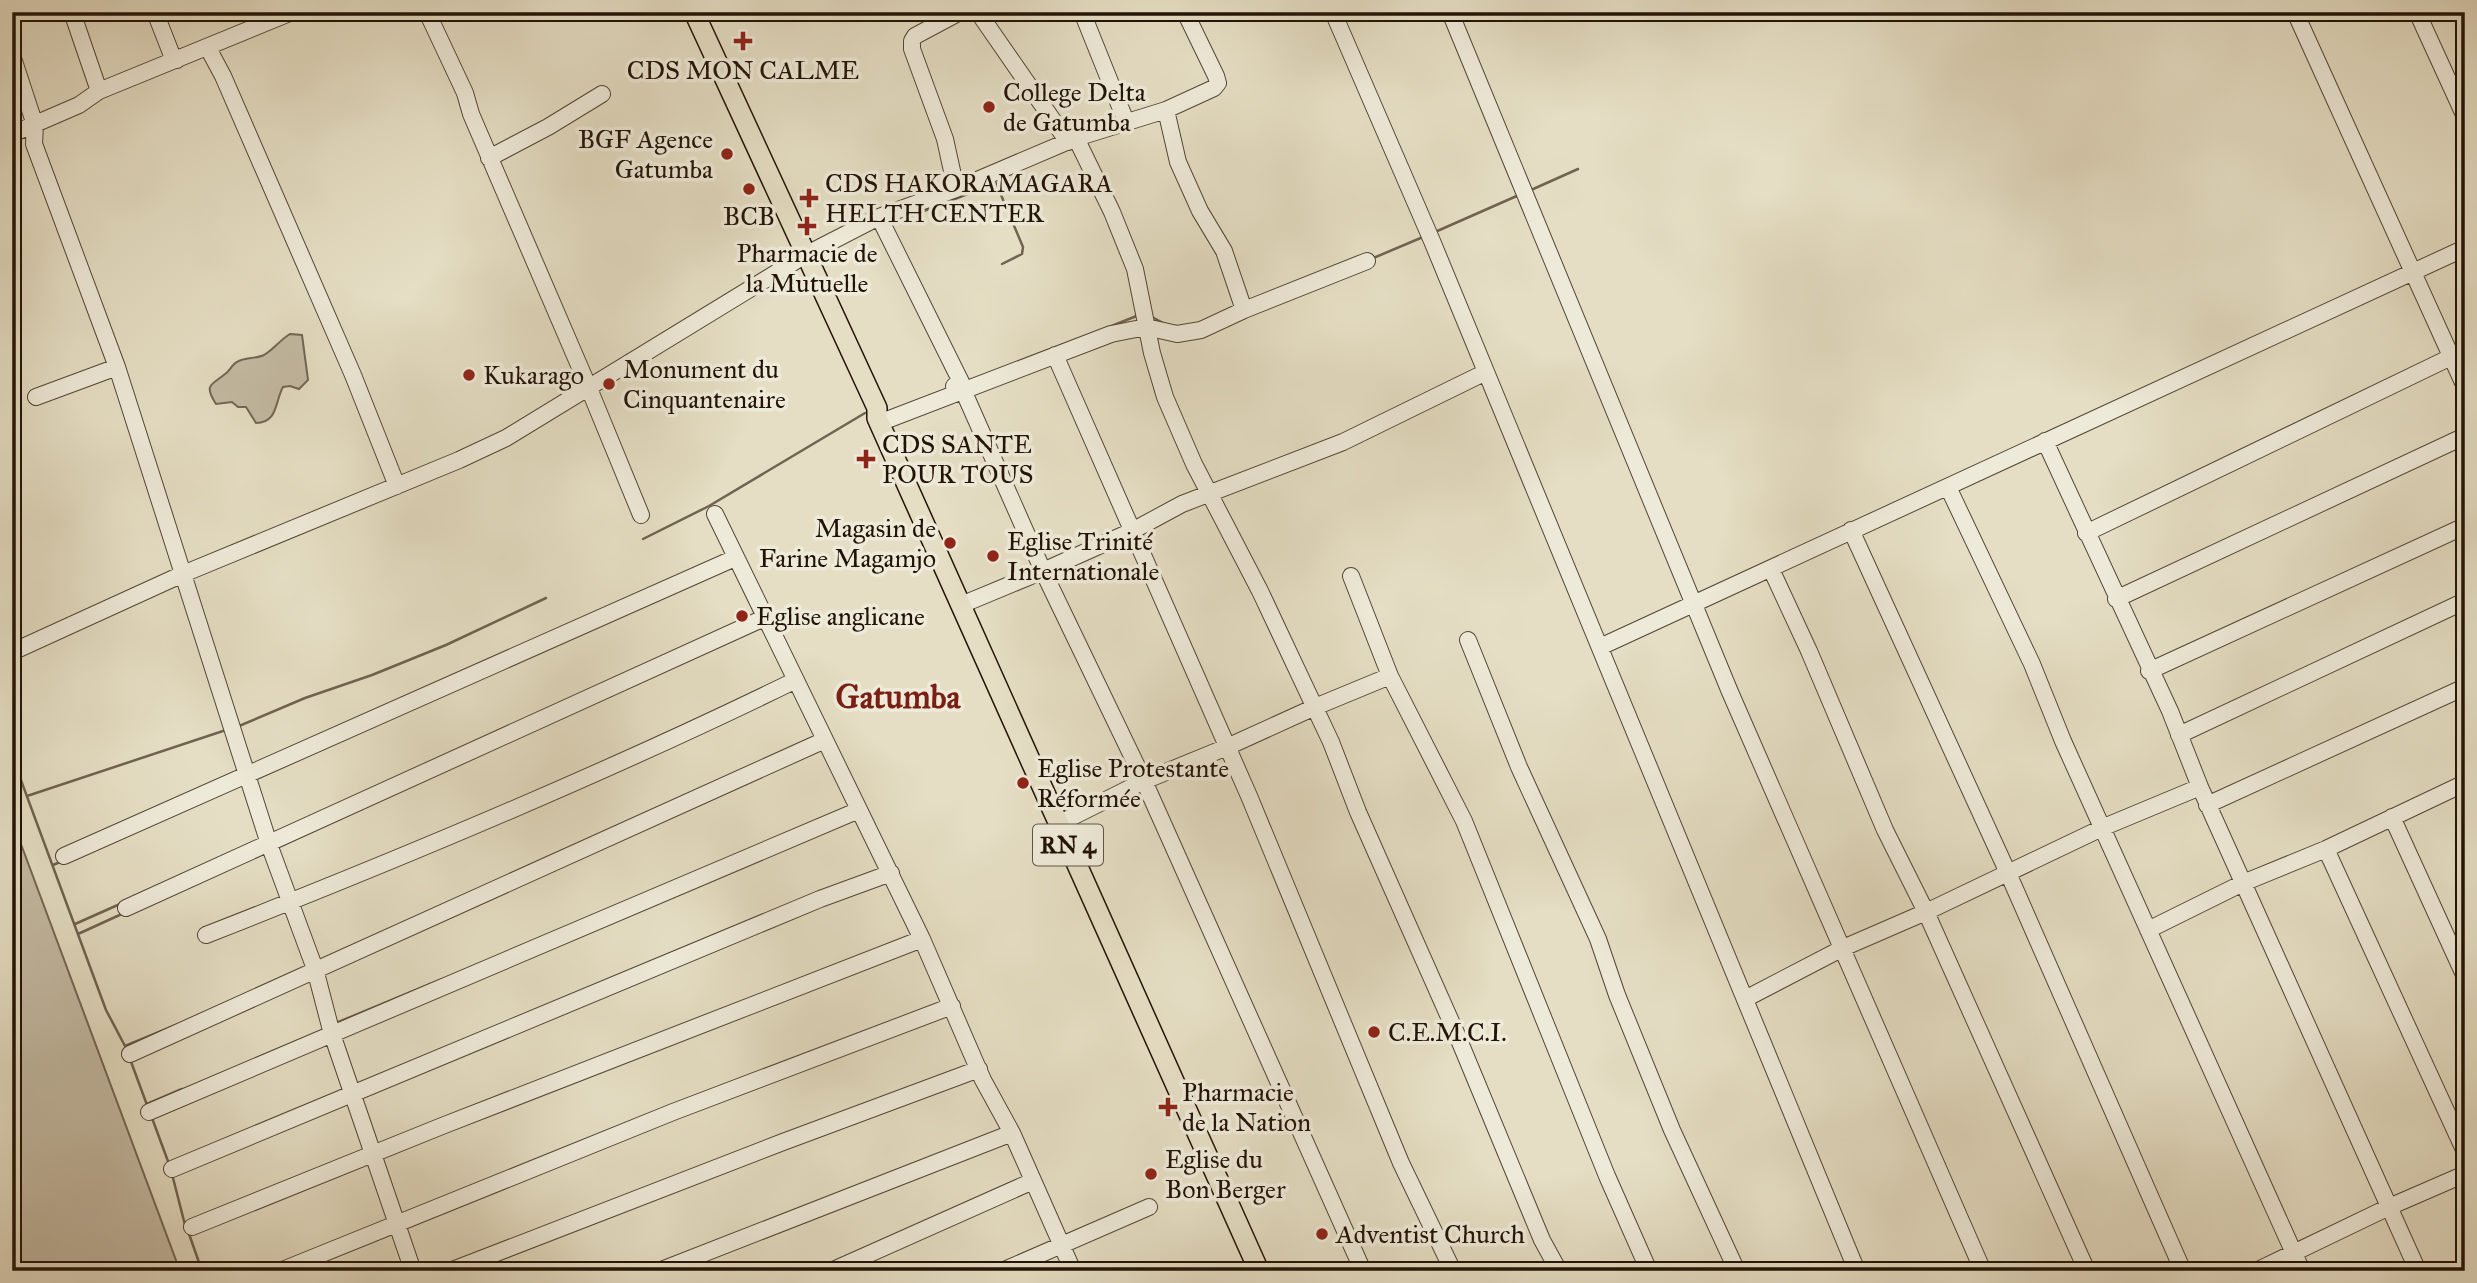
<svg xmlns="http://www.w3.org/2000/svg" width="2477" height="1283" font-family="'IM FELL Great Primer',serif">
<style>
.green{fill:#c4bba4;stroke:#736755;stroke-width:2}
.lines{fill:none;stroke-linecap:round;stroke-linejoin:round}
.stream{stroke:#6f6351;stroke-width:2.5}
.minor-casing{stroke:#534636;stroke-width:18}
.major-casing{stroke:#221306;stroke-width:22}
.minor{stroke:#eeead9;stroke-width:16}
.major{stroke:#e5dec4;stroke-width:19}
.poi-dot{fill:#8f2418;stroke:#eeead9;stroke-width:2.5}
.labels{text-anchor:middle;stroke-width:7;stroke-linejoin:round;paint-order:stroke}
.shield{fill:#eeead9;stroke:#5f5445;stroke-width:2}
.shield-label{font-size:24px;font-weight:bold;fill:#221306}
.poi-label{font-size:26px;fill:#221306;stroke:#eeead9;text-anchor:start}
.district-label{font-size:33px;font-weight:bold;fill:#7a1f14;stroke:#eeead9}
</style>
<rect width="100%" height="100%" fill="#e5dec4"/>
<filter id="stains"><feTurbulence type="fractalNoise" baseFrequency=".00286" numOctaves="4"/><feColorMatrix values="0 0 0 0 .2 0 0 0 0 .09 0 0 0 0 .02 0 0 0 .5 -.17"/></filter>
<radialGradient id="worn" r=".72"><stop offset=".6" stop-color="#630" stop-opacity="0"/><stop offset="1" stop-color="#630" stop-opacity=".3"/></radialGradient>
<!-- green -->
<path class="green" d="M290 334 302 335 308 380 299 389 290 386 283 387C275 401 278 423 256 423L246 407H238L232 402 216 404C203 384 212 385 225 374 230 371 232 364 237 362 244 357 256 359 264 355 274 349 280 340 290 334Z
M12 820 180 1271H12Z"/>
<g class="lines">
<!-- stream -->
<path class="stream" d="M1531 190 1578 169
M911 216 996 183 1023 247 1022 254 1002 264
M1435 232 1519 195
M1371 259 1423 237
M1152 317 1165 324
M1109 327 1139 315
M643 539 709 506 865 413
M239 726 305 698 372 675 446 645 546 598
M12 756 106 1010 125 1046
M27 796 226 730
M53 865 60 862
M75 924 120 904
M78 934 124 913
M336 1023 440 980
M125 1046 176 1025
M130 1059 147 1105
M147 1104 182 1089
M152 1118 169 1164
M172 1174 185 1225
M188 1231 202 1271"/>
<!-- minor casing -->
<g class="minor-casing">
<path id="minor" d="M72 12 99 91
M155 12 171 53 177 60
M427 12 465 93 471 114 588 386 641 515
M978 12 1068 142
M1082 12 1127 124
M1333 12 1432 241 1857 1271
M1450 12 1730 692 1983 1271
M2295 12 2465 387
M2417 12 2465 117
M208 48 223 76 353 375 397 486
M12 55 35 125 34 144 117 367 270 847 315 969 332 1034 413 1271
M1166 110 1178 162 1200 211 1224 251 1244 310
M12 134 79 105 99 91 292 12
M1076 138 1112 212 1135 269 1152 353 1165 397 1194 464 1260 591 1331 742 1358 812 1457 1035 1542 1240 1559 1271
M489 158 548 127 602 94
M956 189 945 139 912 49V41L915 36 960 12
M879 217 961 382 954 386 957 392
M1055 355 1249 796 1401 1163 1453 1271
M963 390 1043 571 1144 781 1363 1271
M36 397 117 367
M879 423 1111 334 1146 327 1177 334 1201 330 1244 310 1367 261
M2045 441 2170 711 2200 787 2418 1271
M1948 487 2032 664 2063 741 2302 1271
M715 514 922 939 983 1080 1012 1133 1073 1271
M1851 530 2008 873 2183 1271
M2086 533 2451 357
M1771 569 1809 651 1885 830 1926 912 2087 1271
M1351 576 1390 676 1464 821 1607 1176 1649 1271
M2116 599 2465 436
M961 605 1043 571 1132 531 1182 504 1343 442 1486 372
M1468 640 1519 767 1598 939 1617 995 1672 1130 1737 1271
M1600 647 2465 248
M12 652 183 574 459 460 506 438 807 254 879 217 956 189 1076 138 1166 110 1214 88 1218 83 1216 76 1185 12
M2149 671 2465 526
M2179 735 2465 601
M2207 805 2465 687
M2392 817 2465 977
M1058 824 1144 781 1227 747 1315 707 1390 676
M2326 849 2465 1152
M64 856 735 558
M126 908 764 618
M2148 930 2243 883 2326 849 2465 783
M206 935C405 857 604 774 796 680
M1745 999 1843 948 1926 912 2104 827 2200 787
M130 1054 825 740
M149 1112 859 810
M172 1169 820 899 891 873
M192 1227 442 1126 922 939
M280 1271 673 1112 952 1006
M450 1271 783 1142 979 1069
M659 1271 1012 1133
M831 1271 1033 1181
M1002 1271 1149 1207
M2256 1271 2389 1207 2465 1174"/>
</g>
<!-- major casing -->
<g class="major-casing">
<path id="major" d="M694 12 877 408V418L1259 1271"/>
</g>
<!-- minor -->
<use href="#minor" class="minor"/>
<!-- major -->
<use href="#major" class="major"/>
</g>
<!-- markers -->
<g class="poi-dot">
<path d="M739.5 30.5h7v7h7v7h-7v7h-7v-7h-7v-7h7z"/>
<circle cx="989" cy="107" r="7"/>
<circle cx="727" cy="154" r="7"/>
<circle cx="749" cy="189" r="7"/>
<path d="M805.5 187.5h7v7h7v7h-7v7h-7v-7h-7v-7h7z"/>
<path d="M803.5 215.5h7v7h7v7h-7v7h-7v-7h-7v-7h7z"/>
<circle cx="469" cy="375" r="7"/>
<circle cx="609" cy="384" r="7"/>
<path d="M862.5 448.5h7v7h7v7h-7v7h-7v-7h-7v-7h7z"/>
<circle cx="950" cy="543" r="7"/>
<circle cx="993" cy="556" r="7"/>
<circle cx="742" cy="616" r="7"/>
<circle cx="1023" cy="783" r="7"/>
<circle cx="1374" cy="1032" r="7"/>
<path d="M1164.5 1096.5h7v7h7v7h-7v7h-7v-7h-7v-7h7z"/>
<circle cx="1151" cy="1174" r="7"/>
<circle cx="1322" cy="1234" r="7"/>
</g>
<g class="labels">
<!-- shield labels -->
<rect class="shield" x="1033" y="824.5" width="70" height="41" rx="5"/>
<g class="shield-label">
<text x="1068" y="853">RN 4</text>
</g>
<!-- poi labels -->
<g class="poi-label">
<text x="743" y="79" text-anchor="middle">CDS MON CALME</text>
<text x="1003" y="101">College Delta<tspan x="1003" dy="30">de Gatumba</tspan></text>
<text x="713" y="148" text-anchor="end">BGF Agence<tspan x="713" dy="30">Gatumba</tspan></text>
<text x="825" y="192">CDS HAKORAMAGARA<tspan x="825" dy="30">HELTH CENTER</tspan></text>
<text x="749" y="225" text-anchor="middle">BCB</text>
<text x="807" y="262" text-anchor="middle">Pharmacie de<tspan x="807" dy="30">la Mutuelle</tspan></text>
<text x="623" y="378">Monument du<tspan x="623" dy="30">Cinquantenaire</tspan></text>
<text x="483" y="384">Kukarago</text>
<text x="882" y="453">CDS SANTE<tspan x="882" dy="30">POUR TOUS</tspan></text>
<text x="936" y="537" text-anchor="end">Magasin de<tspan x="936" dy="30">Farine Magamjo</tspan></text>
<text x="1007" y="550">Eglise Trinité<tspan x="1007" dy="30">Internationale</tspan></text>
<text x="756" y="625">Eglise anglicane</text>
<text x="1037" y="777">Eglise Protestante<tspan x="1037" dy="30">Réformée</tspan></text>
<text x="1388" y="1041">C.E.M.C.I.</text>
<text x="1182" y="1101">Pharmacie<tspan x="1182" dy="30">de la Nation</tspan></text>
<text x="1165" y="1168">Eglise du<tspan x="1165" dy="30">Bon Berger</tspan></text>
<text x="1336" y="1243">Adventist Church</text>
</g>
<!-- district labels -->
<g class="district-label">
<text x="898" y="708">Gatumba</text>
</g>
</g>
<!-- margin -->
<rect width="2477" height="1283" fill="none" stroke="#e5dec4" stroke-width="42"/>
<rect x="14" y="14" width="2449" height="1255" fill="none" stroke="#221306" stroke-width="3.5"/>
<rect x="21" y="21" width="2435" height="1241" fill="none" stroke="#221306" stroke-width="2"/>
<rect width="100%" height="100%" filter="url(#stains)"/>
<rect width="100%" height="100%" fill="url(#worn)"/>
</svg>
